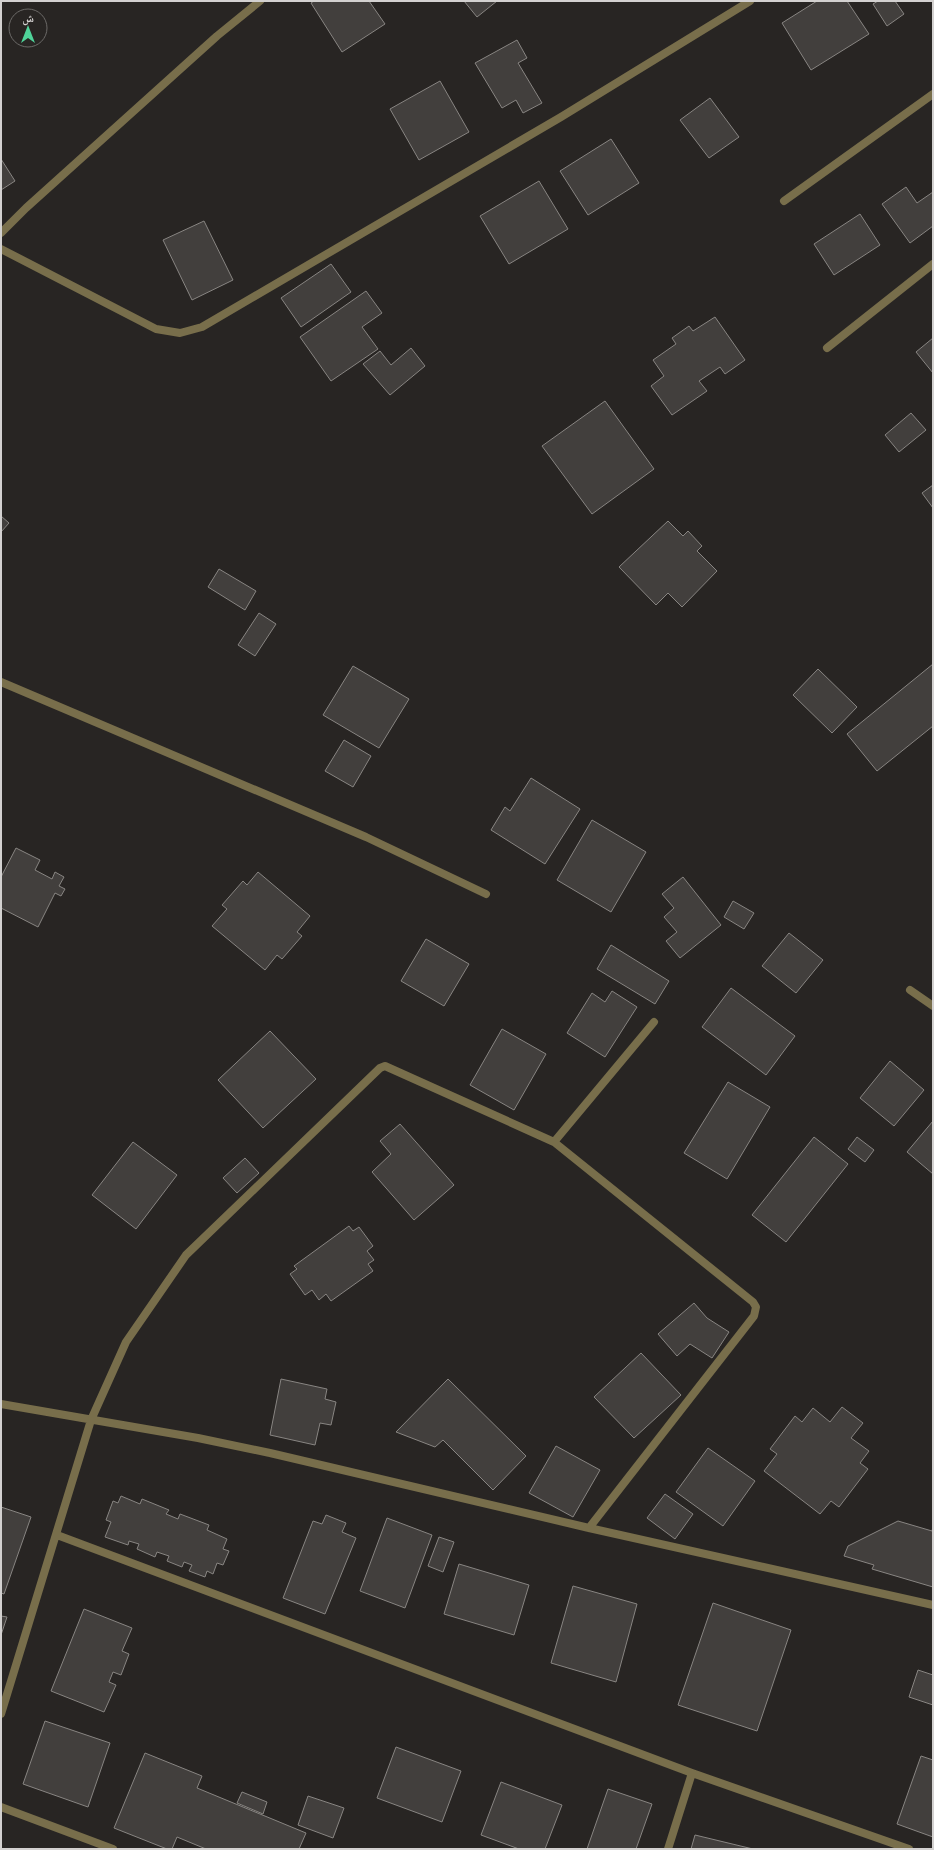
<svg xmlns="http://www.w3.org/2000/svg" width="934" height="1850" font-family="'Golos Text','Noto Naskh Arabic',sans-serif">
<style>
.building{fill:#423f3d;stroke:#888582}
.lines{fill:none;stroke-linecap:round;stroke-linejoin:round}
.street{stroke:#786e4b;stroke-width:8}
</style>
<rect width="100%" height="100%" fill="#282523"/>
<!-- building -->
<path class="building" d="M314 1H369L385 24 342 52 311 3Z
M464 1H497L477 17Z
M817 1H847L869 34 811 70 782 23Z
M878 1H895L904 14 887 26 873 4Z
M517 40 527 58 518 63 542 103 523 113 516 100 502 108 475 63Z
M440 81 469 132 419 160 390 109Z
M710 98 739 137 709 158 680 120Z
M611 139 639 183 588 215 560 171Z
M1 159 15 181 1 190Z
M539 181 568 229 509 264 480 216Z
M906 187 917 203 933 192V226L910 243 882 204Z
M860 214 880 245 834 275 814 244Z
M204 221 233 280 192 300 163 240Z
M331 264 351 292 301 327 281 298Z
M366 291 382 313 362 327 378 349 331 381 300 337Z
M715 317 745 360 725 374 720 367 699 381 707 391 672 415 651 386 664 376 653 360 676 344 672 338 689 326 693 331Z
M933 338V373L916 352Z
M411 348 425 366 390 395 363 364 380 351 391 365Z
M605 401 654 469 592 514 542 446Z
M911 413 926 430 899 452 885 435Z
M933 485V508L922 493Z
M1 516 9 523 1 532Z
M668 521 683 536 688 531 702 546 697 551 717 571 682 607 668 593 656 605 619 567Z
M219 569 256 591 245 610 208 587Z
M259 613 276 624 255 656 238 645Z
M933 664V726L877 771 847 734Z
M353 666 409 699 379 748 323 715Z
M818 669 857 707 832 733 793 695Z
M344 740 371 756 353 787 325 771Z
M531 778 580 809 545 864 491 830 505 807 510 811Z
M592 820 646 852 611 912 557 880Z
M16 848 40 860 35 870 52 879 55 872 64 877 59 886 65 889 61 896 55 893 38 927 1 908V877Z
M258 872 310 916 297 932 302 936 282 959 277 955 265 970 212 926 227 909 222 905 243 881 247 885Z
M683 877 721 925 680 958 666 941 677 932 664 917 674 908 662 894Z
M733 901 754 913 744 929 724 917Z
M789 933 823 960 796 993 762 966Z
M426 939 469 964 444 1006 401 981Z
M611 945 669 981 655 1004 597 969Z
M731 988 795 1036 766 1075 702 1027Z
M612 991 637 1007 605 1057 567 1033 592 993 605 1002Z
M502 1029 546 1054 514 1110 470 1085Z
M270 1031 316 1079 263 1128 218 1080Z
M890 1061 924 1090 894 1126 860 1098Z
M728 1082 770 1107 727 1179 684 1153Z
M933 1121V1174L907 1152Z
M400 1124 454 1185 414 1220 372 1172 391 1154 380 1141Z
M814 1137 848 1164 786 1242 752 1215Z
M857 1137 874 1150 865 1162 848 1149Z
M133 1142 177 1175 136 1229 92 1195Z
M245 1158 259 1173 237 1193 223 1178Z
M349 1226 353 1231 359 1227 373 1246 367 1251 374 1260 368 1264 373 1271 331 1301 326 1294 319 1300 312 1290 305 1295 290 1274 297 1269 294 1266Z
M694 1303 707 1318 729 1332 712 1358 690 1344 677 1356 658 1334Z
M641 1353 681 1395 634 1438 594 1397Z
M281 1379 327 1389 325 1399 336 1402 331 1425 320 1423 315 1445 270 1435Z
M448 1379 526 1456 493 1490 443 1440 435 1447 396 1432Z
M842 1407 863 1423 851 1438 869 1451 860 1463 868 1469 839 1507 831 1501 820 1514 764 1471 777 1454 770 1449 795 1416 802 1422 813 1408 830 1422Z
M556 1446 600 1470 573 1517 529 1493Z
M708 1448 755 1481 723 1526 676 1492Z
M665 1494 693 1514 675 1539 647 1518Z
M121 1496 140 1504 142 1499 169 1510 166 1514 178 1519 180 1514 209 1525 207 1530 227 1539 223 1549 229 1551 223 1565 217 1563 213 1574 207 1571 205 1577 189 1571 192 1565 184 1562 182 1567 167 1561 169 1556 157 1552 155 1557 137 1549 139 1544 129 1541 128 1545 105 1537 111 1522 106 1520 113 1501 118 1503Z
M1 1507 31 1517 4 1594 1 1593Z
M326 1515 346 1523 342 1532 356 1538 325 1614 283 1598 313 1521 322 1524Z
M387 1518 432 1535 405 1608 360 1591Z
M898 1521 932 1531 933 1527V1587L872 1569 874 1565 844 1556 848 1546Z
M439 1537 454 1542 443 1572 428 1566Z
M459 1564 529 1585 514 1635 444 1614Z
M573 1586 637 1604 616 1682 551 1663Z
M713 1603 791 1630 757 1731 678 1705Z
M84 1609 132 1628 122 1651 129 1654 121 1675 113 1672 109 1682 116 1685 104 1712 51 1691Z
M1 1616 7 1617 1 1635Z
M918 1670 933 1675V1705L909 1697Z
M45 1721 110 1743 88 1807 23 1784Z
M396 1747 461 1771 442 1822 377 1798Z
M145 1753 202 1776 197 1788 306 1833 299 1849H206L177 1837 172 1849H167L114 1828Z
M921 1756 933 1760V1837L897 1824Z
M501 1782 562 1805 545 1849H519L481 1835Z
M608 1789 652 1804 636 1849H587Z
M242 1792 267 1802 263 1814 237 1803Z
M308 1796 344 1808 333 1838 298 1825Z
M695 1835 753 1849H691Z"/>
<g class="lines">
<!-- street -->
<path class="street" d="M784 201 933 94
M1 233 26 208 217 36 260 1
M1 249 156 329 180 333 202 327 561 117 750 1
M827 348 933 264
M1 682 366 837 486 894
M910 990 933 1006
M554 1142 654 1022
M1 1404 198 1438 270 1453 589 1528 933 1605
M57 1535 692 1773 909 1849
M1 1714 91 1420 126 1342 186 1255 380 1068 385 1066 554 1142 753 1302 756 1307 754 1316 589 1528
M1 1807 113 1849
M668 1849 692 1773"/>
</g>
<!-- border -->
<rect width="934" height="1850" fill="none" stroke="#d3d1d0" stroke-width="4"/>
<!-- north arrow -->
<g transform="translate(28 28)"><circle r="19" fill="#282523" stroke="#6c6a68"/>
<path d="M0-3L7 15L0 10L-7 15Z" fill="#4fd399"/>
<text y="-6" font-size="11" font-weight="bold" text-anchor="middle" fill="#d3d1d0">ش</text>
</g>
</svg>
